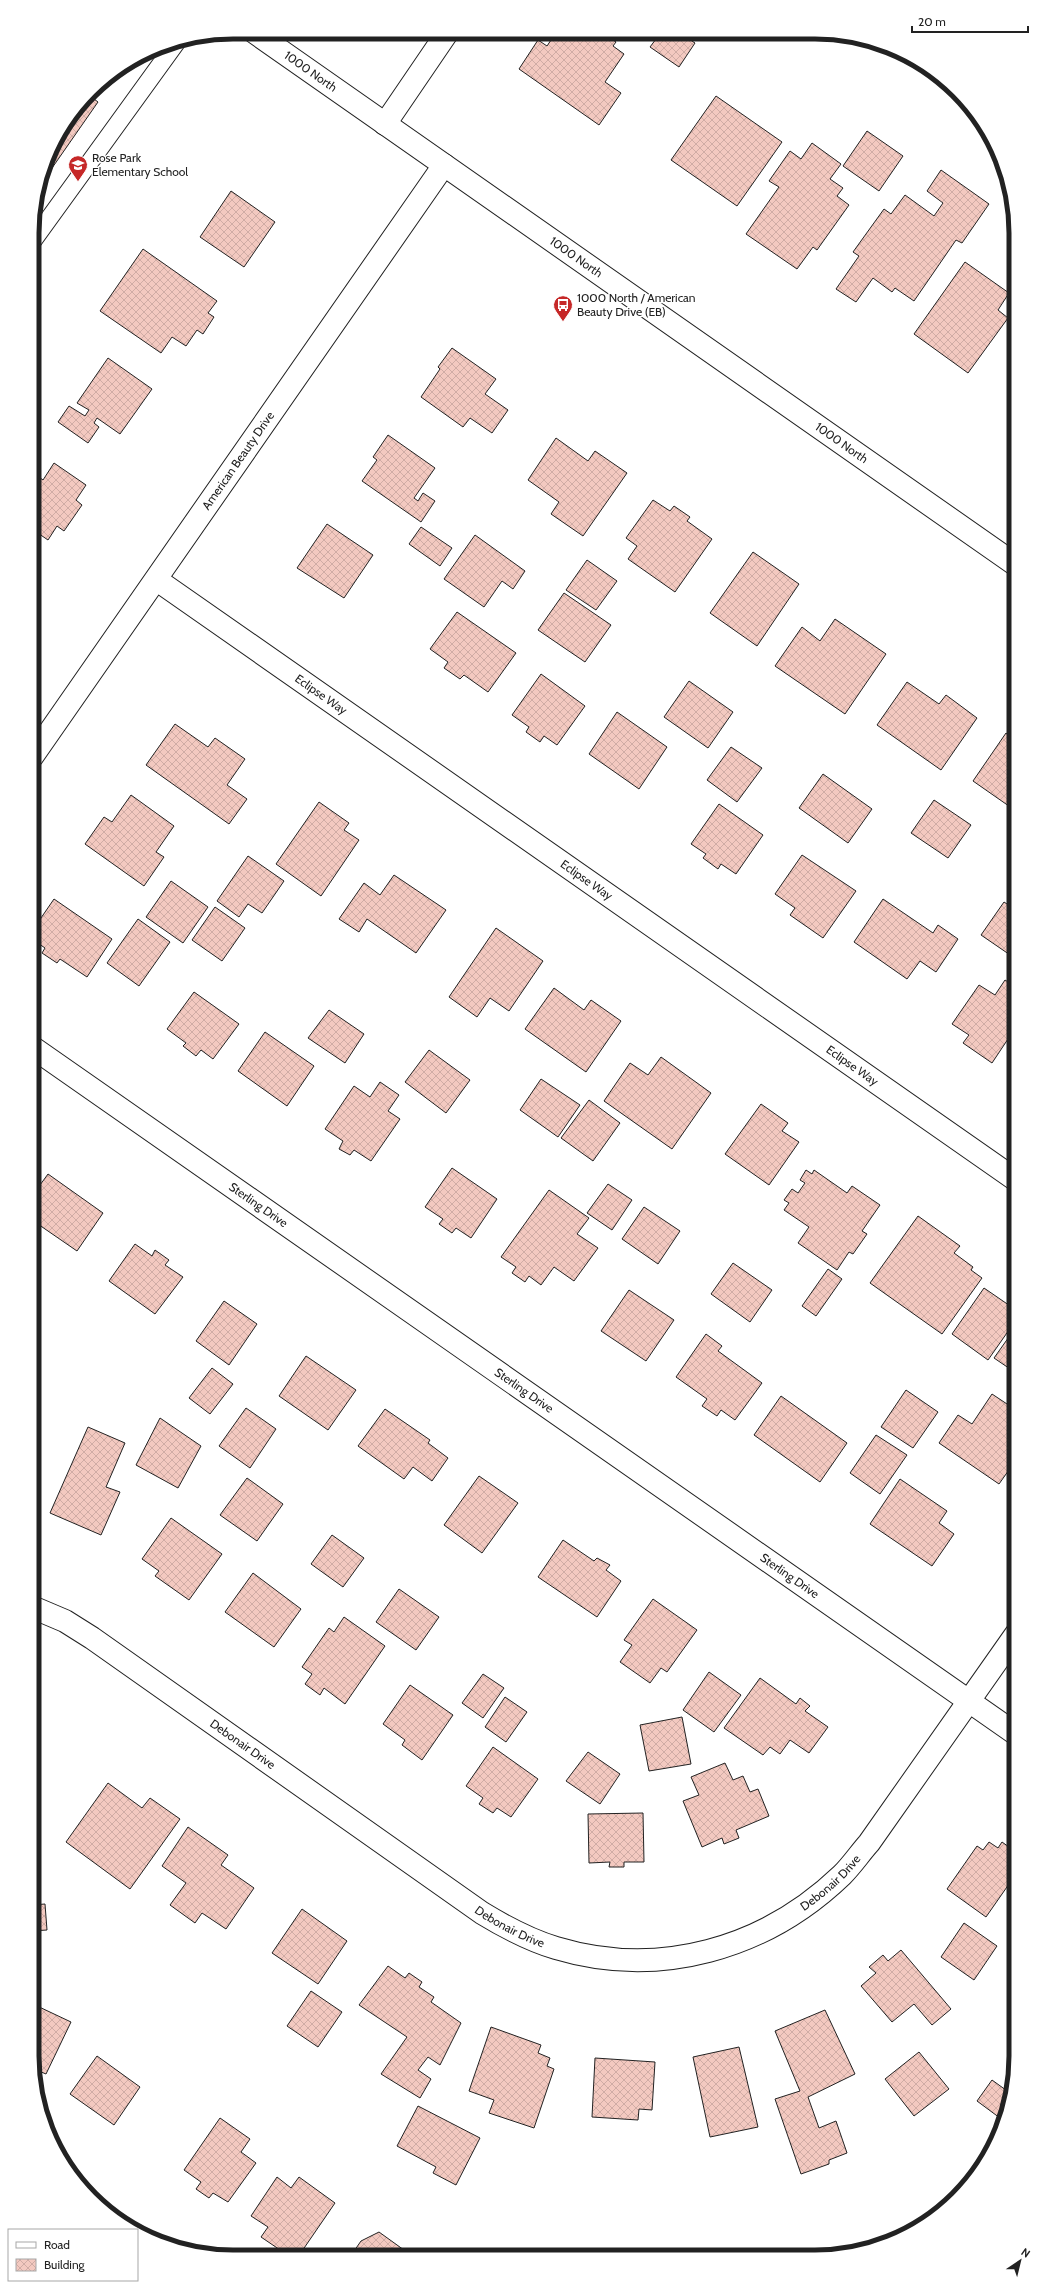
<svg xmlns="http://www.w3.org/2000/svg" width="1048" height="2289" font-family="Cabin,sans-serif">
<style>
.building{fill:url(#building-cross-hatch);stroke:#222}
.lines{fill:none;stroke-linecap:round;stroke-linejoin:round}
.lane-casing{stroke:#222;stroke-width:19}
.street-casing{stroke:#222;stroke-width:24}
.secondary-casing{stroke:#222;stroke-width:24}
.lane{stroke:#fff;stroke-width:17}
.street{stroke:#fff;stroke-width:22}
.secondary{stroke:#fff;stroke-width:22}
.labels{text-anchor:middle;stroke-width:3;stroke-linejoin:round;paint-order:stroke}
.street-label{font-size:12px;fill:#222;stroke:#fff}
.poi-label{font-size:12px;fill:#222;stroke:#fff;text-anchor:start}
.rim{fill:none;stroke:#222;stroke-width:5}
</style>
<defs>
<pattern id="building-cross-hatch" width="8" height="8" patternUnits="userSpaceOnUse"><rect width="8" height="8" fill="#f3c9c0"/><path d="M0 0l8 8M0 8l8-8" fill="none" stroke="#d0aca5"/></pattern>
</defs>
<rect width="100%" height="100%" fill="#fff"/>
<!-- building -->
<path class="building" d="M555 34H605L616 42 613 46 624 54 605 82 621 93 599 125 519 69 538 40 547 46Z
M659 35H683L695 43 679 67 650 47Z
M90 96 98 102 43 181 53 144Z
M716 96 782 142 737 206 671 160Z
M867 131 903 156 879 191 843 166Z
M812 143 841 164 830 179 843 188 837 196 849 205 817 250 813 247 797 269 746 234 779 187 769 181 790 151 801 159Z
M941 170 989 204 962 243 956 240 914 301 895 288 892 292 873 278 856 302 836 289 859 256 853 252 884 209 891 214 905 195 934 216 943 203 927 191Z
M231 191 275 222 244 267 200 237Z
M143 249 217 301 208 313 214 317 203 334 197 330 186 346 172 337 161 353 100 311Z
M965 262 1009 293 998 310 1008 318 968 373 914 334Z
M1016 272V289L1008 284Z
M452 348 496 379 485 394 508 410 492 433 470 418 463 427 421 397 440 369 438 367Z
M108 358 152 389 120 434 97 418 94 423 99 427 88 443 58 422 69 406 85 416 89 410 77 403Z
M388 435 435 468 414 498 418 501 423 493 435 501 421 522 362 481 377 460 373 457Z
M556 438 588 461 595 451 627 473 583 536 551 514 559 502 528 480Z
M54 463 86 485 76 500 82 505 64 531 57 526 48 540 32 529V472L43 480Z
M653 500 670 511 674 506 690 517 687 521 712 539 675 592 628 559 637 546 626 538Z
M327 524 373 555 344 598 297 568Z
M421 527 452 548 440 566 409 544Z
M475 535 525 571 513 589 502 581 484 607 444 579Z
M753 552 799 584 757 646 710 613Z
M587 560 617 581 596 610 566 590Z
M564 593 611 625 585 662 538 630Z
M457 612 516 653 488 692 464 675 460 679 444 668 448 662 430 649Z
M835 619 886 654 845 714 775 666 802 627 820 641Z
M541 674 585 706 557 745 544 736 540 742 526 732 529 727 512 715Z
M689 681 733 712 708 748 664 717Z
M907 682 939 704 946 695 977 718 941 770 877 725Z
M617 712 667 747 639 789 589 754Z
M175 724 208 747 215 738 245 759 227 785 247 799 229 824 146 765Z
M1006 733 1016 740V811L973 781Z
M731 747 762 768 737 802 707 780Z
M823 774 872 809 848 843 799 808Z
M131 795 174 826 156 852 164 857 144 886 85 844 104 817 112 822Z
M934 800 971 825 948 858 911 833Z
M319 802 349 823 344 830 359 840 321 896 276 864Z
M719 804 763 835 736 874 721 864 718 869 703 858 706 854 691 844Z
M802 855 856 891 823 938 790 915 795 908 775 894Z
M248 856 284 881 262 913 248 904 239 917 217 901Z
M394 875 446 910 416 953 367 919 359 932 339 919 364 883 380 895Z
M171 881 208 907 183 943 146 917Z
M54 899 112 939 87 977 60 959 57 963 42 953 45 948 32 939V931Z
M883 899 933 933 938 925 958 939 936 972 920 961 907 979 854 942Z
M1004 902 1016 910V959L981 935Z
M215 907 245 928 222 961 192 940Z
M138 919 170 942 139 986 107 963Z
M496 928 543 961 509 1011 490 998 477 1017 449 997Z
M1005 980 1016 987V1027L992 1063 963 1043 969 1035 952 1024 979 985 995 995Z
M554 988 584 1010 591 1000 621 1021 586 1072 525 1029Z
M194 992 239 1024 213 1059 201 1050 196 1056 183 1046 186 1043 167 1029Z
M329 1010 364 1034 345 1063 308 1038Z
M265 1032 314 1066 287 1106 238 1071Z
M429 1050 470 1080 446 1113 405 1082Z
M661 1057 711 1093 672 1149 604 1101 630 1063 648 1075Z
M541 1079 580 1105 558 1137 520 1110Z
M380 1082 399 1095 388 1111 400 1119 371 1161 354 1150 350 1155 339 1149 343 1141 325 1129 354 1086 370 1097Z
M589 1100 620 1123 593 1161 561 1138Z
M761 1104 788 1123 782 1131 799 1142 769 1185 725 1154Z
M452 1168 497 1199 471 1238 456 1228 452 1233 439 1224 443 1219 425 1207Z
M806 1170 812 1174 814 1170 847 1193 852 1186 880 1205 862 1231 867 1234 853 1254 849 1252 837 1270 798 1243 809 1227 784 1210 789 1203 784 1200 792 1189 798 1193 805 1183 800 1180Z
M48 1174 103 1213 77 1251 32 1220V1196Z
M608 1184 632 1200 612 1230 587 1213Z
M549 1190 589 1218 577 1234 598 1248 574 1281 554 1267 541 1285 529 1276 525 1282 512 1273 516 1267 501 1257Z
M644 1207 680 1231 658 1264 622 1239Z
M918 1216 960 1246 954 1253 973 1267 971 1270 982 1278 942 1334 870 1283Z
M135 1244 152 1256 155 1250 169 1260 165 1265 183 1277 155 1314 109 1281Z
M733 1263 772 1290 750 1322 711 1294Z
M828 1269 842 1279 816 1316 802 1306Z
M984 1288 1016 1310V1320L988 1360 952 1334Z
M629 1290 674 1320 646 1361 601 1331Z
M224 1301 257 1324 229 1365 196 1341Z
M1016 1327V1373L994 1358Z
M706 1334 722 1346 718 1351 762 1383 735 1420 721 1410 717 1416 702 1406 707 1399 676 1377Z
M306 1356 356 1390 328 1430 279 1396Z
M212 1368 233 1384 210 1414 189 1398Z
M906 1390 938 1412 913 1448 881 1427Z
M992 1394 1016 1410V1444L1013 1448 1016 1450V1460L999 1484 939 1443 958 1415 972 1424Z
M781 1396 847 1443 820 1482 754 1435Z
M246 1408 276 1429 250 1468 219 1446Z
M385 1409 430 1440 428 1443 448 1458 432 1481 413 1467 404 1479 358 1446Z
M160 1418 201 1446 178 1488 136 1465Z
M88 1427 125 1443 106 1487 120 1492 101 1535 50 1513Z
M876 1435 907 1455 880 1494 850 1473Z
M479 1476 518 1503 482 1553 444 1525Z
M247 1478 283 1504 257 1541 220 1515Z
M900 1479 947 1511 939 1523 954 1534 932 1566 870 1524Z
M171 1518 222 1554 189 1600 155 1576 159 1571 142 1559Z
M332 1535 364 1558 343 1587 311 1564Z
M563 1540 594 1561 597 1558 610 1565 606 1570 621 1581 597 1617 538 1577Z
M253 1573 301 1609 274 1647 225 1612Z
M399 1589 439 1617 416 1650 376 1622Z
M653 1599 697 1630 667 1672 661 1668 650 1683 620 1662 632 1645 624 1640Z
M344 1617 385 1646 345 1704 324 1688 320 1695 305 1684 312 1674 302 1667 329 1628 334 1632Z
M709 1672 741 1695 714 1732 683 1710Z
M483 1674 504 1688 483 1718 462 1703Z
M760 1678 796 1704 800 1698 810 1706 805 1711 828 1727 809 1753 790 1740 780 1754 770 1747 763 1755 724 1728Z
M410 1685 453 1715 422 1760 402 1745 405 1740 383 1724Z
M505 1697 527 1712 506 1742 485 1727Z
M682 1717 691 1764 649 1771 640 1725Z
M493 1747 538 1779 511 1817 497 1808 493 1813 479 1804 483 1798 466 1786Z
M588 1752 620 1774 600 1804 566 1781Z
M725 1763 733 1780 743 1776 750 1792 758 1789 769 1816 736 1830 739 1838 724 1844 722 1838 702 1847 683 1801 699 1795 691 1777Z
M108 1783 142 1808 150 1798 180 1819 130 1889 66 1842Z
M643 1813 644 1862H624V1867H609L610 1862 589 1863 588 1814Z
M188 1827 228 1855 221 1865 254 1888 226 1929 202 1913 195 1923 170 1905 186 1883 162 1866Z
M989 1842 998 1848 1002 1842 1016 1852V1874L986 1917 947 1889 977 1846 983 1850Z
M45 1904 47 1930 32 1931V1905Z
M302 1909 347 1941 318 1984 272 1953Z
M964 1923 997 1946 974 1980 941 1957Z
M901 1950 951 2009 932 2025 914 2004 892 2022 861 1986 876 1973 869 1967 883 1955 888 1961Z
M388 1966 405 1978 409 1973 422 1982 419 1987 434 1997 431 2002 461 2023 440 2065 428 2057 418 2070 431 2079 420 2098 381 2074 407 2037 359 2005Z
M311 1991 342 2012 318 2047 287 2026Z
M35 2005 71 2022 46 2074 34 2069 32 2011Z
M825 2010 855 2074 808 2097 819 2128 836 2121 847 2153 829 2160V2164L801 2174 775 2099 800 2091 775 2031Z
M491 2027 541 2045 538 2053 550 2058 547 2066 554 2069 534 2128 489 2113 494 2100 469 2091Z
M739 2047 758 2127 710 2137 693 2057Z
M919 2052 949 2089 914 2116 885 2079Z
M97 2056 140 2087 114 2125 70 2094Z
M595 2058 655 2062 652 2110 639 2109 638 2120 592 2117Z
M992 2080 1010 2093 1004 2121 977 2101Z
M418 2106 480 2138 456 2185 433 2173 436 2167 397 2146Z
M220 2118 250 2139 241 2152 256 2163 228 2202 213 2193 209 2198 196 2189 201 2182 184 2170Z
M277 2177 291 2188 299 2177 335 2203 300 2254H286L261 2237 268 2227 251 2216Z
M379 2232 404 2250 403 2254H352L361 2241Z"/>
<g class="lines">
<!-- lane casing -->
<g class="lane-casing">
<path id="lane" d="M32 242 176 43"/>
</g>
<!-- street casing -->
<g class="street-casing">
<g id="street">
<path d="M385 124 447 33"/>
<path id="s1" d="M157 580 1016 1180"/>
<path id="s2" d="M32 757 444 165"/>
<path id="s3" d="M32 1047 1016 1734"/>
<path id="s4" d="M32 1607 65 1621 92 1638 482 1913C505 1927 529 1940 556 1948 659 1979 765 1949 842 1875 852 1865 860 1853 869 1843L1016 1634"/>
</g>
</g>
<!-- secondary casing -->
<g class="secondary-casing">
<g id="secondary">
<path id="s5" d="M254 32 1016 565"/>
</g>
</g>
<!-- lane -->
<use href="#lane" class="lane"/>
<!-- street -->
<use href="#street" class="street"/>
<!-- secondary -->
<use href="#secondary" class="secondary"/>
</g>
<!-- icons -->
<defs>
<g id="school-pin" transform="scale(1)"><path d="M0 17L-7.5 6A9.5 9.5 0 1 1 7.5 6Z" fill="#c62828" stroke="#fff"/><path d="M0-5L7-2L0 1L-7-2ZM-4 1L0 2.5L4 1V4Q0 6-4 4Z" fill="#fff"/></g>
<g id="bus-pin" transform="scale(1)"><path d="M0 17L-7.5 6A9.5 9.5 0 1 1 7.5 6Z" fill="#c62828" stroke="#fff"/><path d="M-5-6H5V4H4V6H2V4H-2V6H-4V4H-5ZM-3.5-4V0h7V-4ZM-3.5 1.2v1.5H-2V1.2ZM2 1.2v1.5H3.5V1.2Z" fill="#fff"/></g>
</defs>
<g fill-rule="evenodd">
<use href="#school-pin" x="78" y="165"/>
<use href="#bus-pin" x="563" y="305"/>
</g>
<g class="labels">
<!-- street labels -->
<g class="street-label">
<text dy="4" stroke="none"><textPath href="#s5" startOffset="69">1000 North</textPath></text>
<text dy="4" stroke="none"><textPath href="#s5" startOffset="393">1000 North</textPath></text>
<text dy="4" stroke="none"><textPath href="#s5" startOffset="717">1000 North</textPath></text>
<text dy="4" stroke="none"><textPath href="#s2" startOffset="361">American Beauty Drive</textPath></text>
<text dy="4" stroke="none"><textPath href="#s1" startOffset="200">Eclipse Way</textPath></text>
<text dy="4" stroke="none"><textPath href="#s1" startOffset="524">Eclipse Way</textPath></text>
<text dy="4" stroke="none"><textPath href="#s1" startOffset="848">Eclipse Way</textPath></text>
<text dy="4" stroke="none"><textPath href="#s3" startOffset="276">Sterling Drive</textPath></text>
<text dy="4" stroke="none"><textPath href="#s3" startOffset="600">Sterling Drive</textPath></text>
<text dy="4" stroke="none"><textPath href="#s3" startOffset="924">Sterling Drive</textPath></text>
<text dy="4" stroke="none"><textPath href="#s4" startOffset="252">Debonair Drive</textPath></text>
<text dy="4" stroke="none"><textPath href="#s4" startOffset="923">Debonair Drive</textPath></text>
<text dy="4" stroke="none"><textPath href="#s4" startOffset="576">Debonair Drive</textPath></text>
</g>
<!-- poi labels -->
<g class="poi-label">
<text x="92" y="162">Rose Park<tspan x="92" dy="14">Elementary School</tspan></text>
<text x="577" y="302">1000 North / American<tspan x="577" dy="14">Beauty Drive (EB)</tspan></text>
</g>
</g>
<!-- crop -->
<path d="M0 0H1048V2289H0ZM233 39H815A194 194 0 0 1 1009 233V2056A194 194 0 0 1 815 2250H233A194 194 0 0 1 39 2056V233A194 194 0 0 1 233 39Z" fill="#fff" fill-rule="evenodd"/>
<path class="rim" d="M233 39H815A194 194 0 0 1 1009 233V2056A194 194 0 0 1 815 2250H233A194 194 0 0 1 39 2056V233A194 194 0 0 1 233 39Z"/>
<!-- legend -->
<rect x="8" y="2229" width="130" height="52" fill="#ffffff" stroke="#a7a7a7"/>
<rect x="16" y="2242" width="20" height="6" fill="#ffffff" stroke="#a7a7a7"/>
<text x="44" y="2249" font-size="12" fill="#222222">Road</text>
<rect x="16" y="2259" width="20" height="12" fill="url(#building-cross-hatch)" stroke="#a7a7a7"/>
<text x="44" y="2269" font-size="12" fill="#222222">Building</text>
<!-- north arrow -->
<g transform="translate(1020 2261) rotate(35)" stroke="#ffffff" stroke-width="3" paint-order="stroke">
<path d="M0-3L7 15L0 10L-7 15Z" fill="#222222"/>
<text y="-6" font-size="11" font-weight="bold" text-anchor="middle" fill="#222222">N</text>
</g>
<!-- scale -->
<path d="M912 26v6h116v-6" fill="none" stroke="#222222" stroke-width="2"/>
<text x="918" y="26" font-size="12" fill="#222222" stroke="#ffffff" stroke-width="3" paint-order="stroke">20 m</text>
</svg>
